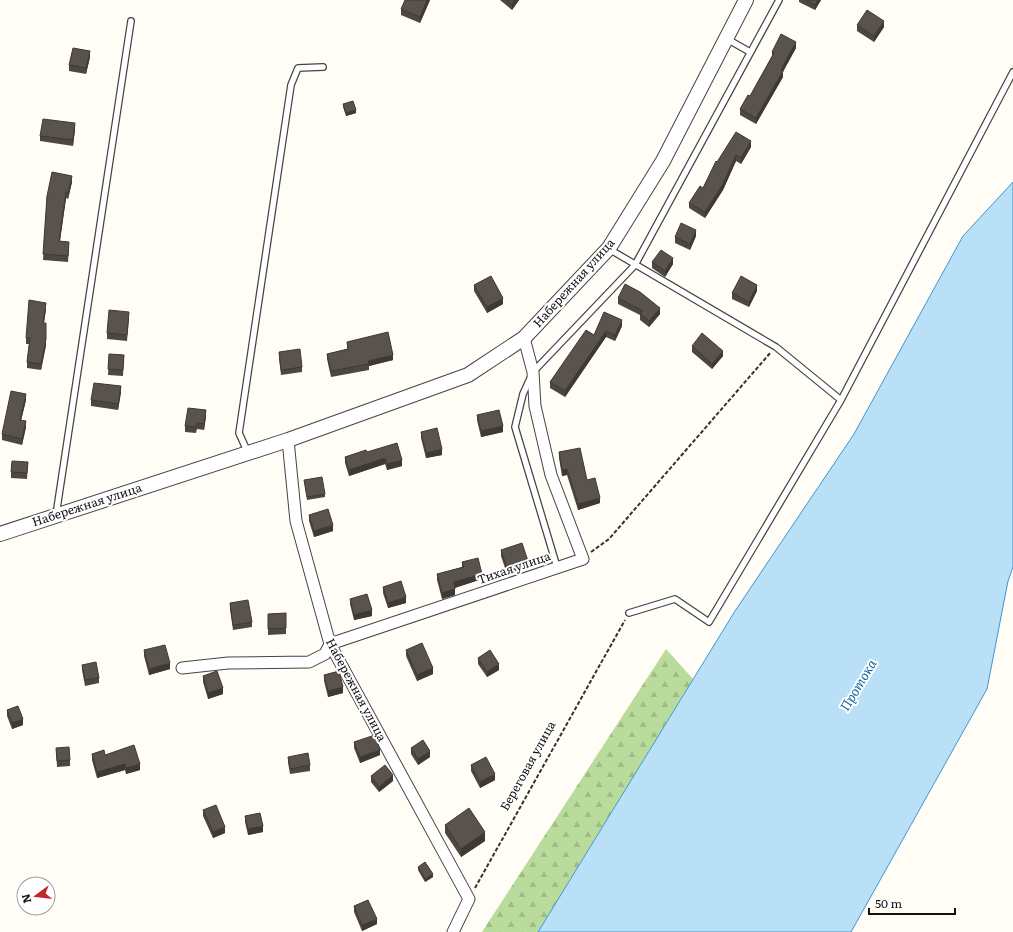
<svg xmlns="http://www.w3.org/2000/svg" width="1013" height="932" font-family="Literata,serif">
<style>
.forest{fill:url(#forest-firs)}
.water{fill:#b9e0f7;stroke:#3f96cf}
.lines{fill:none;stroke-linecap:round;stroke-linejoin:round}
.service-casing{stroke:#444;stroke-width:8}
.minor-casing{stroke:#444;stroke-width:13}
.tertiary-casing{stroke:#444;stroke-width:16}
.path{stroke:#333;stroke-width:2;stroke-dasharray:4 2;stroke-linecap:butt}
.service{stroke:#fff;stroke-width:5.5}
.minor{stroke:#fff;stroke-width:11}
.tertiary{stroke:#fff;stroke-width:14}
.wall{fill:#4d4742}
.shaded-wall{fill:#3f3936}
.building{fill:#5a524d;stroke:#3f3936}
.labels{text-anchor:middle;stroke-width:4;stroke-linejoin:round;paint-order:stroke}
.street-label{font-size:12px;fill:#111;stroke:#fff}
.water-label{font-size:13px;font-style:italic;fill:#1768a6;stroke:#fff}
</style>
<defs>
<pattern id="forest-firs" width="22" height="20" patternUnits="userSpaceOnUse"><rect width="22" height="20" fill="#b9dc9c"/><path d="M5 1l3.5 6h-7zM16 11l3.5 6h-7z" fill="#9ebc85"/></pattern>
</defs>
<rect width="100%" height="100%" fill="#fffdf5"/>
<!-- forest -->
<path class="forest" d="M666 649 693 679 538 932H482Z"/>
<!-- water -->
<path class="water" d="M1013 182V567L1008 581 987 689 851 932H538L735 611 854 434 963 236Z"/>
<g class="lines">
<!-- service casing -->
<g class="service-casing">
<path id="service" d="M727 39 750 52
M609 249 776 347 841 400
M248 453 239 433 291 85 298 68 323 67
M56 515 131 21
M557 567 515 427 523 394 533 372 635 265 779 0
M629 613 675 599 709 622 841 400 1013 72"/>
</g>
<!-- minor casing -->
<g class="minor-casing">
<path id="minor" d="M288 440 296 521 330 644 469 899 453 932
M182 668 228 663 309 662 325 654 330 644 583 559 551 475 535 406 533 372 524 338"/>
</g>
<!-- tertiary casing -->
<g class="tertiary-casing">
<path id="tertiary" d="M0 534 288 440 468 375 524 338 609 248 663 161 746 0"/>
</g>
<!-- path -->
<path class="path" d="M591 552 609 539 771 352
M475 888 625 620"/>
<!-- service -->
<use href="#service" class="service"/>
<!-- minor -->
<use href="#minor" class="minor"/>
<!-- tertiary -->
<use href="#tertiary" class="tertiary"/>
</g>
<!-- wall -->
<path class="wall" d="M430 0 420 23 401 15V9Z
M500 0H519L512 10Z
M799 0H821L815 10 799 2Z
M857 25 884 27 874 42 857 31Z
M796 48 783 71V77L756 124 740 115V109L750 96 772 56V52Z
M90 57 86 74 69 71V65Z
M343 104 356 113 346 116 343 107Z
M75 129 73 146 40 141V136Z
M751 147 741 164 736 161 723 190 705 218 689 208V203L703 188 717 162Z
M72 182 68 199 66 198 60 241 69 248 68 262 43 260 47 196Z
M696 236 690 250 675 243V237Z
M652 262 673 264 665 277 652 268Z
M474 285 503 304 487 313 474 291Z
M757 291 749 307 732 299V293Z
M618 298 660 314 649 327 640 320V315L618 304Z
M46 309 44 323 46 329V345L41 370 27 368V362L29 344H26V338Z
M129 318 127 341 107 339V333Z
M622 326 615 341 606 337 565 397 550 388V382L594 335Z
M347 342 393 360 369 366V370L331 377 327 359V354L347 349Z
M692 346 723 356 712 369 692 352Z
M279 352 302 367V372L281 375 279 358Z
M109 354 124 355 123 376 108 375Z
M121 392 118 410 91 406V400Z
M26 400 21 420 26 427 22 445 2 440V434Z
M477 415 503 432 481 437 477 420Z
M206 416 204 430 197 429 196 433 185 432V426Z
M421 432 442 455 426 458 421 438Z
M367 452 402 466 387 470 385 464 349 476 345 463V457Z
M559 452 587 480 600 503 578 510 567 475 562 476 559 458Z
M28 462 27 479 11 478V472Z
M304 480 325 494V497L307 500Z
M309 515 333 531 314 537 309 521Z
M501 550 528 567 507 574 501 556Z
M462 562 482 579 455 588V595L442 599 437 580V574L462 567Z
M383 587 406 603 388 608 383 593Z
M350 599 372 616 354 620 350 604Z
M230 603 252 622V627L233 630 230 609Z
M286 613V634L268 635V614Z
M144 650 170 669 149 675 144 656Z
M406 650 433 674 417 681 406 656Z
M478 658 499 670 487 677 478 664Z
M82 665 99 678V683L85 686 82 670Z
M324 675 343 693 328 697 324 681Z
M203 676 223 694 208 699 203 682Z
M7 710 23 725 12 729 7 716Z
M354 742 380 755 360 763 354 748Z
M56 748 70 760V766L57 767Z
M411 748 430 757 418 765 411 754Z
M92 754 105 755 140 770 126 774 125 770 97 778 92 760Z
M288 757 310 765V771L290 774 288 762Z
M471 765 495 780 480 788 471 771Z
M371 776 393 781 379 792 371 782Z
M203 810 225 833 213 838 203 816Z
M245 816 263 832 248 835 245 822Z
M445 825 485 841 461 857 445 833Z
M418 867 433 877 425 882 418 870Z
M354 906 377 924 362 931 354 912Z"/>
<!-- shaded-wall -->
<path class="shaded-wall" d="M427 0H430L420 23V17Z
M515 0H519L512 10V4Z
M818 0H821L815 10V5Z
M884 21V27L874 42V36Z
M796 42V48L783 72V71V77L756 124V118L781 70Z
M90 51V57L86 74V68Z
M356 110V113L346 116V113Z
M75 123V129L73 146V140Z
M751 141V147L741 164V158Z
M736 155V161L723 190 705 218V212Z
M72 176V182L68 199V193Z
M66 192V198L59 247V241Z
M696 230V236L690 250V244Z
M673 258V264L665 277V271Z
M757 285V291L749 307V302Z
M503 298V304L487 313V307Z
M46 303V309L43 329V323Z
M660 308V314L649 327V321Z
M622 320V326L615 341V335Z
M46 329V345L41 370V364Z
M606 331V337L565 397V391Z
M723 351V356L712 369V364Z
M393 355V360L369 366 368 361Z
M121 386V392L118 410V404Z
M26 394V400L20 425V420Z
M206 410V416L204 430V424Z
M26 421V427L22 445V439Z
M503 426V432L481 437V431Z
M442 449V455L426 458V453Z
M385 458V464L349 476V470Z
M402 460V466L387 470V464Z
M567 469V475L562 476V470Z
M600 498V503L578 510V504Z
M333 525V531L314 537V531Z
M528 561V567L507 574V568Z
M482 574V579L454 588V582Z
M455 589V595L442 599V593Z
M406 597V603L388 608V603Z
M372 610V616L354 620V615Z
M170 663V669L149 675V669Z
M499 664V670L487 677V672Z
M433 668V674L417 681V675Z
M343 687V693L328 697V691Z
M223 688V694L208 699V693Z
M23 719V725L12 729V723Z
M380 750V755L360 763V757Z
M430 751V757L418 765V759Z
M125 764V770L97 778V772Z
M140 764V770L126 774V768Z
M495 774V780L480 788V782Z
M393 775V781L379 792V787Z
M263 826V832L248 835V829Z
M225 827V833L213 838V832Z
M485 832V841L461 857V849Z
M433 874V877L425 882V879Z
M377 919V924L362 931V925Z"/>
<!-- building -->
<path class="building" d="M405 0H427L420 17 401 9Z
M507 0H515L512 4Z
M806 0H818L815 5Z
M867 10 884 21 874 36 857 25Z
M781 34 796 42 781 70 783 71 756 118 740 109 748 95 750 96 774 53 772 52Z
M73 48 90 51 86 68 69 65Z
M353 101 356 110 346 113 343 104Z
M43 119 75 123 73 140 40 136Z
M736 132 751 141 741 158 736 155 723 184 705 212 689 203 700 186 703 188 716 161 717 162Z
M52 172 72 176 68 193 66 192 59 241 69 242 68 256 43 254 47 196Z
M681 223 696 230 690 244 675 237Z
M661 250 673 258 665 271 652 262Z
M491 276 503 298 487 307 474 285Z
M741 276 757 285 749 302 732 293Z
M625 284 640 292 660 308 649 321 640 314 643 311 618 298Z
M29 300 46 303 43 323H46V339L41 364 27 362 30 338H26Z
M109 310 129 312 127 335 107 333Z
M604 312 622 320 615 335 606 331 565 391 550 382 586 330 594 335Z
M388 332 393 355 368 361 369 364 331 371 327 354 348 349 347 342Z
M702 333 723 351 712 364 692 346Z
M300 349 302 367 281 370 279 352Z
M109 354 124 355 123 370 108 369Z
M94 383 121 386 118 404 91 400Z
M11 391 26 394 20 420 26 421 22 439 2 434Z
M188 408 206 410 204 424 197 423 196 427 185 426Z
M499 410 503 426 481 431 477 415Z
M437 428 442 449 426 453 421 432Z
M397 443 402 460 387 464 385 458 349 470 345 457 366 450 367 452Z
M580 448 587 480 595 478 600 498 578 504 567 469 562 470 559 452Z
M12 461 28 462 27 473 11 472Z
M322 477 325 494 307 497 304 480Z
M328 509 333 525 314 531 309 515Z
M522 543 528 561 507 568 501 550Z
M478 558 482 574 454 582 455 589 442 593 437 574 464 567 462 562Z
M401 581 406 597 388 603 383 587Z
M367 594 372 610 354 615 350 599Z
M248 600 252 622 233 625 230 603Z
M286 613V628L268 629V614Z
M422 643 433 668 417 675 406 650Z
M165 645 170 663 149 669 144 650Z
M490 650 499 664 487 672 478 658Z
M96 662 99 678 85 680 82 665Z
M217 671 223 688 208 693 203 676Z
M339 671 343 687 328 691 324 675Z
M18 706 23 719 12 723 7 710Z
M375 735 380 750 360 757 354 742Z
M423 740 430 751 418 759 411 748Z
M134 745 140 764 126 768 125 764 97 772 92 754 104 750 105 755Z
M69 747 70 760 57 761 56 748Z
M308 753 310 765 290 769 288 757Z
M486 757 495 774 480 782 471 765Z
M385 765 393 775 379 787 371 776Z
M216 805 225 827 213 832 203 810Z
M469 808 485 832 461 849 445 825Z
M260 813 263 826 248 829 245 816Z
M425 862 433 874 425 879 418 867Z
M368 900 377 919 362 925 354 906Z"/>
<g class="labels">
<!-- street labels -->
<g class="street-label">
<text transform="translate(574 283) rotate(-48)" y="4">Набережная улица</text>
<text transform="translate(87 505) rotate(-18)" y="4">Набережная улица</text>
<text transform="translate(514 568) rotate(-19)" y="4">Тихая улица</text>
<text transform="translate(356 690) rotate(62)" y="4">Набережная улица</text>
<text transform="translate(528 766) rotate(-61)" y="4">Береговая улица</text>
</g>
<!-- water labels -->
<g class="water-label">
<text transform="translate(858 685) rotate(-59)" y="5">Протока</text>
</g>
</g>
<!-- north arrow -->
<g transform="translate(36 896) rotate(255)"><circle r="19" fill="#ffffff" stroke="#a0a0a0"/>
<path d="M0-3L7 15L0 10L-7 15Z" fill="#c4262e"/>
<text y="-6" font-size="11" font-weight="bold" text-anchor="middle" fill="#111111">N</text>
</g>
<!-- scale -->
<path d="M869 908v6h86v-6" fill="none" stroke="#111111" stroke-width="2"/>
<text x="875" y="908" font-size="12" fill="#111111" stroke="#ffffff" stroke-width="3" paint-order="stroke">50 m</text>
</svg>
